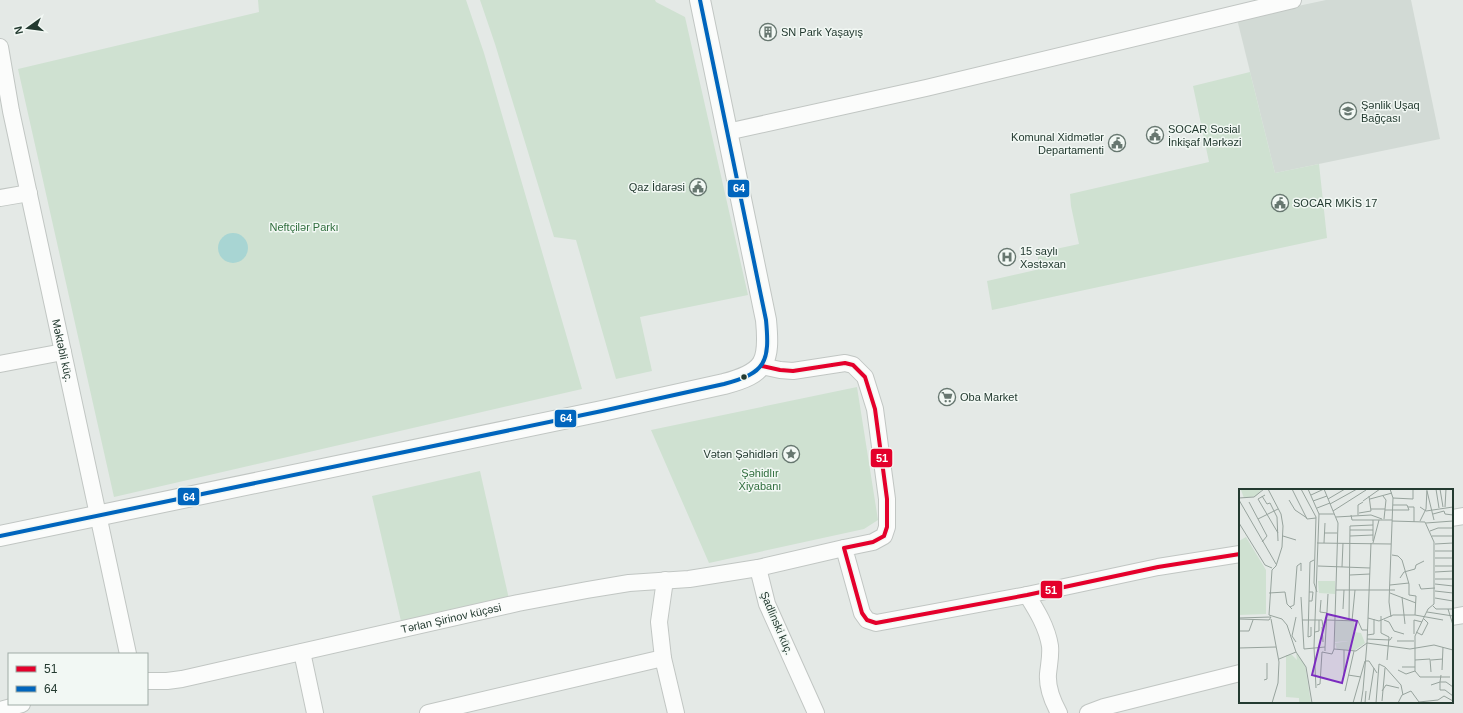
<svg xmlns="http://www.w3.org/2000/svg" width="1463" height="713" font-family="Arial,sans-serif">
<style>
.built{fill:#d2dad5}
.green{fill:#cfe1d1}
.water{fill:#a8d5d3}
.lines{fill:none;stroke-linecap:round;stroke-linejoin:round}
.minor-casing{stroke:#c1c6c3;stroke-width:18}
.tertiary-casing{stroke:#c1c6c3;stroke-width:22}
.minor{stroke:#fbfcfb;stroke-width:16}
.tertiary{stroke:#fbfcfb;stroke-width:20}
.bus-1-casing{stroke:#f2f8f4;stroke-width:7}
.bus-2-casing{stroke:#f2f8f4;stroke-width:7}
.bus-1{stroke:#e4002b;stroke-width:4}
.bus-2{stroke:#0065bd;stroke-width:4}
.bus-dot{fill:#233a30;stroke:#f2f8f4;stroke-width:1.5}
.labels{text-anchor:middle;stroke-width:3;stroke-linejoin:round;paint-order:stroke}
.poi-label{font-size:11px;fill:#233a30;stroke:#f2f8f4;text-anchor:start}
.park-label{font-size:11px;fill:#316e3e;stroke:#f2f8f4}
.street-label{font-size:11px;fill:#233a30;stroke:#f2f8f4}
.inset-road{fill:none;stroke:#97a39d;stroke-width:1}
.view{fill:#7b2cbf;fill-opacity:0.15;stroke:#7b2cbf;stroke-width:2}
.inset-edge{fill:none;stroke:#233a30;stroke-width:2}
.line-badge{stroke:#f2f8f4;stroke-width:1.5}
.badge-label{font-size:11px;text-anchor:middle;font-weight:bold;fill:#fff}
</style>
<rect width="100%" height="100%" fill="#e4e9e6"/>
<!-- built -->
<path class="built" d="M1326 0H1411L1440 139 1275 173 1237 19Z"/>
<!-- green -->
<path class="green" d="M258 0H466L484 53 582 389 114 497 18 69 259 12Z
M480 0H655L656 2 685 17 748 295 640 317 652 371 616 379 576 240 554 237 495 44Z
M1250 72 1275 173 1319 164 1327 238 992 310 987 281 1040 269 1037 253 1079 244 1071 206 1070 194 1209 162 1193 86Z
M857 387 878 520 864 529 709 563 651 430Z
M480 471 509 599 401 621 372 496Z"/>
<!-- water -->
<path class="water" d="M218 248a15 15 0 1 1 30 0a15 15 0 1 1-30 0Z"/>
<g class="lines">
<!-- minor casing -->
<g class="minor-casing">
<g id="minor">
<path id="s1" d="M0 47 11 111 128 654"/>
<path d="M727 132 926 88 1293 0"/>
<path d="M0 198 29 193"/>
<path d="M0 364 63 352"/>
<path d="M762 366 780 370 793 371 845 363 853 365 865 377 875 409 887 499V527L884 536 873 542 844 548 862 613 867 620 876 623 1027 595 1158 567 1240 554"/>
<path d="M1452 518 1463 516"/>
<path d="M665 580 659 622 663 658 676 713"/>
<path d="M1027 595C1037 611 1047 627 1050 646 1051 656 1049 664 1048 674 1047 687 1053 702 1059 713"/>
<path d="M1452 617 1463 615"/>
<path d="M302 652 315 713"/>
<path id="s2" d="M147 681H167L182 679 518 603 587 590 629 583 689 579 758 568"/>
<path d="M0 710 22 704"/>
<path d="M428 713 663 658"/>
<path d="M816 713 767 604 758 568 844 548"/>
<path d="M1088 713 1104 707 1240 673"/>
</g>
</g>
<!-- tertiary casing -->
<g class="tertiary-casing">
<path id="tertiary" d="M0 536 602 411 724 384C766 373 770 362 766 320L700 0"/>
</g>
<!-- minor -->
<use href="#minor" class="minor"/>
<!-- tertiary -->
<use href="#tertiary" class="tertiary"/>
<!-- bus-1 casing -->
<g class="bus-1-casing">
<path id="bus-1" d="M762 366 780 370 793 371 845 363 853 365 865 377 875 409 887 499V527L884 536 873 542 844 548 862 613 867 620 876 623 1027 595 1158 567 1240 554"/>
</g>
<!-- bus-2 casing -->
<g class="bus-2-casing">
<path id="bus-2" d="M0 536 602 411 724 384C766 373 770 362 766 320L700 0"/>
</g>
<!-- bus-1 -->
<use href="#bus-1" class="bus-1"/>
<!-- bus-2 -->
<use href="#bus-2" class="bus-2"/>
</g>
<!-- icons -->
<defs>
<g id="building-ring" transform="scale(0.9)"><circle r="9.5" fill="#f2f8f4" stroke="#677770" stroke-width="1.5"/><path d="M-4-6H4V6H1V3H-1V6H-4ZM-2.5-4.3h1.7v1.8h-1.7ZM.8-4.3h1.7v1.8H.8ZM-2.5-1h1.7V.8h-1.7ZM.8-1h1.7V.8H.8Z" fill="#677770"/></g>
<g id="school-ring" transform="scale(0.9)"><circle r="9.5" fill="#f2f8f4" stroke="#677770" stroke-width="1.5"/><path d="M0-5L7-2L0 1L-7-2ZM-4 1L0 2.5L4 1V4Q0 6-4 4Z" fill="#677770"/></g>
<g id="civic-ring" transform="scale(0.9)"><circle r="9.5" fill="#f2f8f4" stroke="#677770" stroke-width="1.5"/><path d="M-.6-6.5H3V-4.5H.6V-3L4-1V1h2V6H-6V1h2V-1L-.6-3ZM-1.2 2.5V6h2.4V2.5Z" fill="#677770"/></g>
<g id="hospital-ring" transform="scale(0.9)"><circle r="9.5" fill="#f2f8f4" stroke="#677770" stroke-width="1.5"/><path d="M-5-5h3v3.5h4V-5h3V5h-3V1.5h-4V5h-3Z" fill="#677770"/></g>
<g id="supermarket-ring" transform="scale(0.9)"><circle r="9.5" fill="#f2f8f4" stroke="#677770" stroke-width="1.5"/><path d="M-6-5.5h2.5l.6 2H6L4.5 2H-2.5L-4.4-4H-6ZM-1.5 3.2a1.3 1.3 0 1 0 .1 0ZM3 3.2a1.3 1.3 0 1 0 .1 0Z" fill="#677770"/></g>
<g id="sight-ring" transform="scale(0.9)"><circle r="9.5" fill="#f2f8f4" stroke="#677770" stroke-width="1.5"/><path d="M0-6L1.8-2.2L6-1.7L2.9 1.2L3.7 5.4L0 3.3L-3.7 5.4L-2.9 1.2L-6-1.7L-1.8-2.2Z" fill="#677770"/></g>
</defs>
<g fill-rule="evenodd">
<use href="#building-ring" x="768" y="32"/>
<use href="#school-ring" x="1348" y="111"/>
<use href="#civic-ring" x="1155" y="135"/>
<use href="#civic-ring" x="1117" y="143"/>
<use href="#civic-ring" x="698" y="187"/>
<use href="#civic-ring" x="1280" y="203"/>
<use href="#hospital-ring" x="1007" y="257"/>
<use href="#supermarket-ring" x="947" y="397"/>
<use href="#sight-ring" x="791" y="454"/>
</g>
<!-- markers -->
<circle class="bus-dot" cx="744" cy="377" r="3.5"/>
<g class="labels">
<!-- poi labels -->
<g class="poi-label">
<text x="781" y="36">SN Park Yaşayış</text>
<text x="1361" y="109">Şənlik Uşaq<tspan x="1361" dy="13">Bağçası</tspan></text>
<text x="1168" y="133">SOCAR Sosial<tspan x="1168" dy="13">İnkişaf Mərkəzi</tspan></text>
<text x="1104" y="141" text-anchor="end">Komunal Xidmətlər<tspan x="1104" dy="13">Departamenti</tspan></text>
<text x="685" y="191" text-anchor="end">Qaz İdarəsi</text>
<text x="1293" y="207">SOCAR MKİS 17</text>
<text x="1020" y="255">15 saylı<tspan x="1020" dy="13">Xəstəxan</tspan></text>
<text x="960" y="401">Oba Market</text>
<text x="778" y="458" text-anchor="end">Vətən Şəhidləri</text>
</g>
<!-- park labels -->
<g class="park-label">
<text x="304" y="231">Neftçilər Parkı</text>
<text x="760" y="477">Şəhidlır<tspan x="760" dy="13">Xiyabanı</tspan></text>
</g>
<!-- street labels -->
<g class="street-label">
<text dy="4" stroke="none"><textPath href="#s1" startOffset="310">Məktəbli küç.</textPath></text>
<text dy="4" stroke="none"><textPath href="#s2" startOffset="311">Tərlan Şirinov küçəsi</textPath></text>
<text transform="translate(777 623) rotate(67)" y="4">Şadlinski küç.</text>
</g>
</g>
<!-- overview -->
<g transform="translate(1239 489)">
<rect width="214" height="214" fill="#e4e9e6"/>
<path d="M23 0 17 7 5 9 2 1ZM7 48 27 81V125L0 126V52ZM79 92H96V105L80 104ZM96 132H115V143L122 144 126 154 116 161H98L96 154 110 152 96 153ZM57 164 66 176 72 214H60V209L47 208V166H53L58 171Z" fill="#cfe1d1"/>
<path class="inset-road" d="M29 0 42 25 44 37 43 58 37 77 33 81 30 126M53 0 68 30 77 29M62 0 77 28 75 94 78 103M69 0 80 25 75 158 77 199M85 0 99 34 95 160M151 0 154 9 150 113 152 128M197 0 200 19M201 0 204 18M188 2 195 31M26 6 19 10 39 44M72 6 85 0M23 7 28 15 31 14 38 28 39 52M144 7 147 11 145 30M0 9 15 8 25 0M154 9 174 10V0M89 10 106 0M131 10 153 4M0 11 37 75M50 11 56 21 68 29M74 12 88 7M124 12 141 0M10 13 28 47 23 53M91 15 118 0M169 18H175V33M181 18 187 22 214 18M206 18 207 0M78 19 91 14M132 20H146M146 21H170L168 16H154M94 22 127 1M120 24 132 22 130 7M80 25H95M194 25 205 22 206 25 214 26M112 26 113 31H153M119 26V16L124 13M97 28 132 26 143 30M19 30 39 20M153 32 186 33 195 53V115L189 120 176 147V182L181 188H211M181 32 187 20 188 0M0 34 26 76 33 79M187 34 214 32M111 41H134M191 42 199 39H214M85 44H98M44 47 57 51M111 47 134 46M193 47H214M134 52V31M78 54 152 55M85 54 86 34M134 54 140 31M196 55 214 54M196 62H214M153 66 159 67 163 71 170 95V106L177 107 176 126M196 69H214M79 77 131 79M196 77H214M103 78 104 54M196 83 214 82M111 86 131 85M161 89 165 83 176 80 177 76 185 72M196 90H214M180 95 182 100 196 99M196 95 214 97M151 96 170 94M97 101H156M196 102 214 104M30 104 46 103 48 115 53 120M151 104 177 114M62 108 65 160 86 158V162M163 108 166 135M196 109 214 112M82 111 81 123 88 124M70 112H73L74 103H70M194 117 197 120H214M51 118 55 116 58 77 62 74V82M104 120 105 101M209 120 214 136M188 123 214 127M30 126 43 130 48 136 57 163 67 178 73 214M142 127V144L150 148 148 171M0 129 32 128 30 131 0 130M129 129 140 132 154 126H176L204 131M32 130 40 173 39 194 33 214M63 131H76M76 131H83L84 138M88 131 119 132 123 141H128M110 131 111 37 134 36M145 131 150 133 155 142 165 145M113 132 116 101M72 138V147L69 148 71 73 75 71M83 138 84 153M0 142H10L14 131M76 143 80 142V131M177 143 183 146 189 134 185 130M175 145V131L183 133M128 146 135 145V130M128 150 151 151 153 148M158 152H175M57 153 53 147 57 128M86 158 89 105M0 159 37 158M95 160 117 162 128 154 132 54M40 170 57 163M176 171 191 170 192 183M192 171 204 170M163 178H176M159 181 167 185 176 182M203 181 204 158M109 186 122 188M105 187V161M25 191 28 190V174M78 196 81 195 83 163 93 165 95 160M192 196 201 193 202 186M214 198 207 193H201V201H206L214 207M124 201 128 154 171 160 195 156 214 161M106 202 115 162M143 202 147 196 160 199M130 211 135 179M143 212 146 179M114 214 126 172H130L138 184M122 214 124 201M126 214 127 202M137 214 140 175 146 178 162 196 164 206M141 214H159M159 214 163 206 172 202 180 213 199 211 205 207 214 212"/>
<path class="view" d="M88 125 118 132 103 194 73 186Z"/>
<rect width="214" height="214" class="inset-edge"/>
</g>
<g class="line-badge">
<rect x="727" y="179" width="23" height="19" rx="4" fill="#0065bd"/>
<rect x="554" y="409" width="23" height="19" rx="4" fill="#0065bd"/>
<rect x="870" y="448" width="23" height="20" rx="4" fill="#e4002b"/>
<rect x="177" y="487" width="23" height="19" rx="4" fill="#0065bd"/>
<rect x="1040" y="580" width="23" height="19" rx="4" fill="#e4002b"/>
</g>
<g class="badge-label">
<text x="739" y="192">64</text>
<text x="566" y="422">64</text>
<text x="882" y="462">51</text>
<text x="189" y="501">64</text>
<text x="1051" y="594">51</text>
</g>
<!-- legend -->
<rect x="8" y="653" width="140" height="52" fill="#f2f8f4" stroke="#9faca6"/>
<rect x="16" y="666" width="20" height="6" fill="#e4002b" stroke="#9faca6"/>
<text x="44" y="673" font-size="12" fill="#233a30">51</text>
<rect x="16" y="686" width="20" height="6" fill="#0065bd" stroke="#9faca6"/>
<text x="44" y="693" font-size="12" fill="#233a30">64</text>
<!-- north arrow -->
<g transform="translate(28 28) rotate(256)" stroke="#f2f8f4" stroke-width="3" paint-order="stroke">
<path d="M0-3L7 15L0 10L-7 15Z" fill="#233a30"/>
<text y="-6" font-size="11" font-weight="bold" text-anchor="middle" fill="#233a30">N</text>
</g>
</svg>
